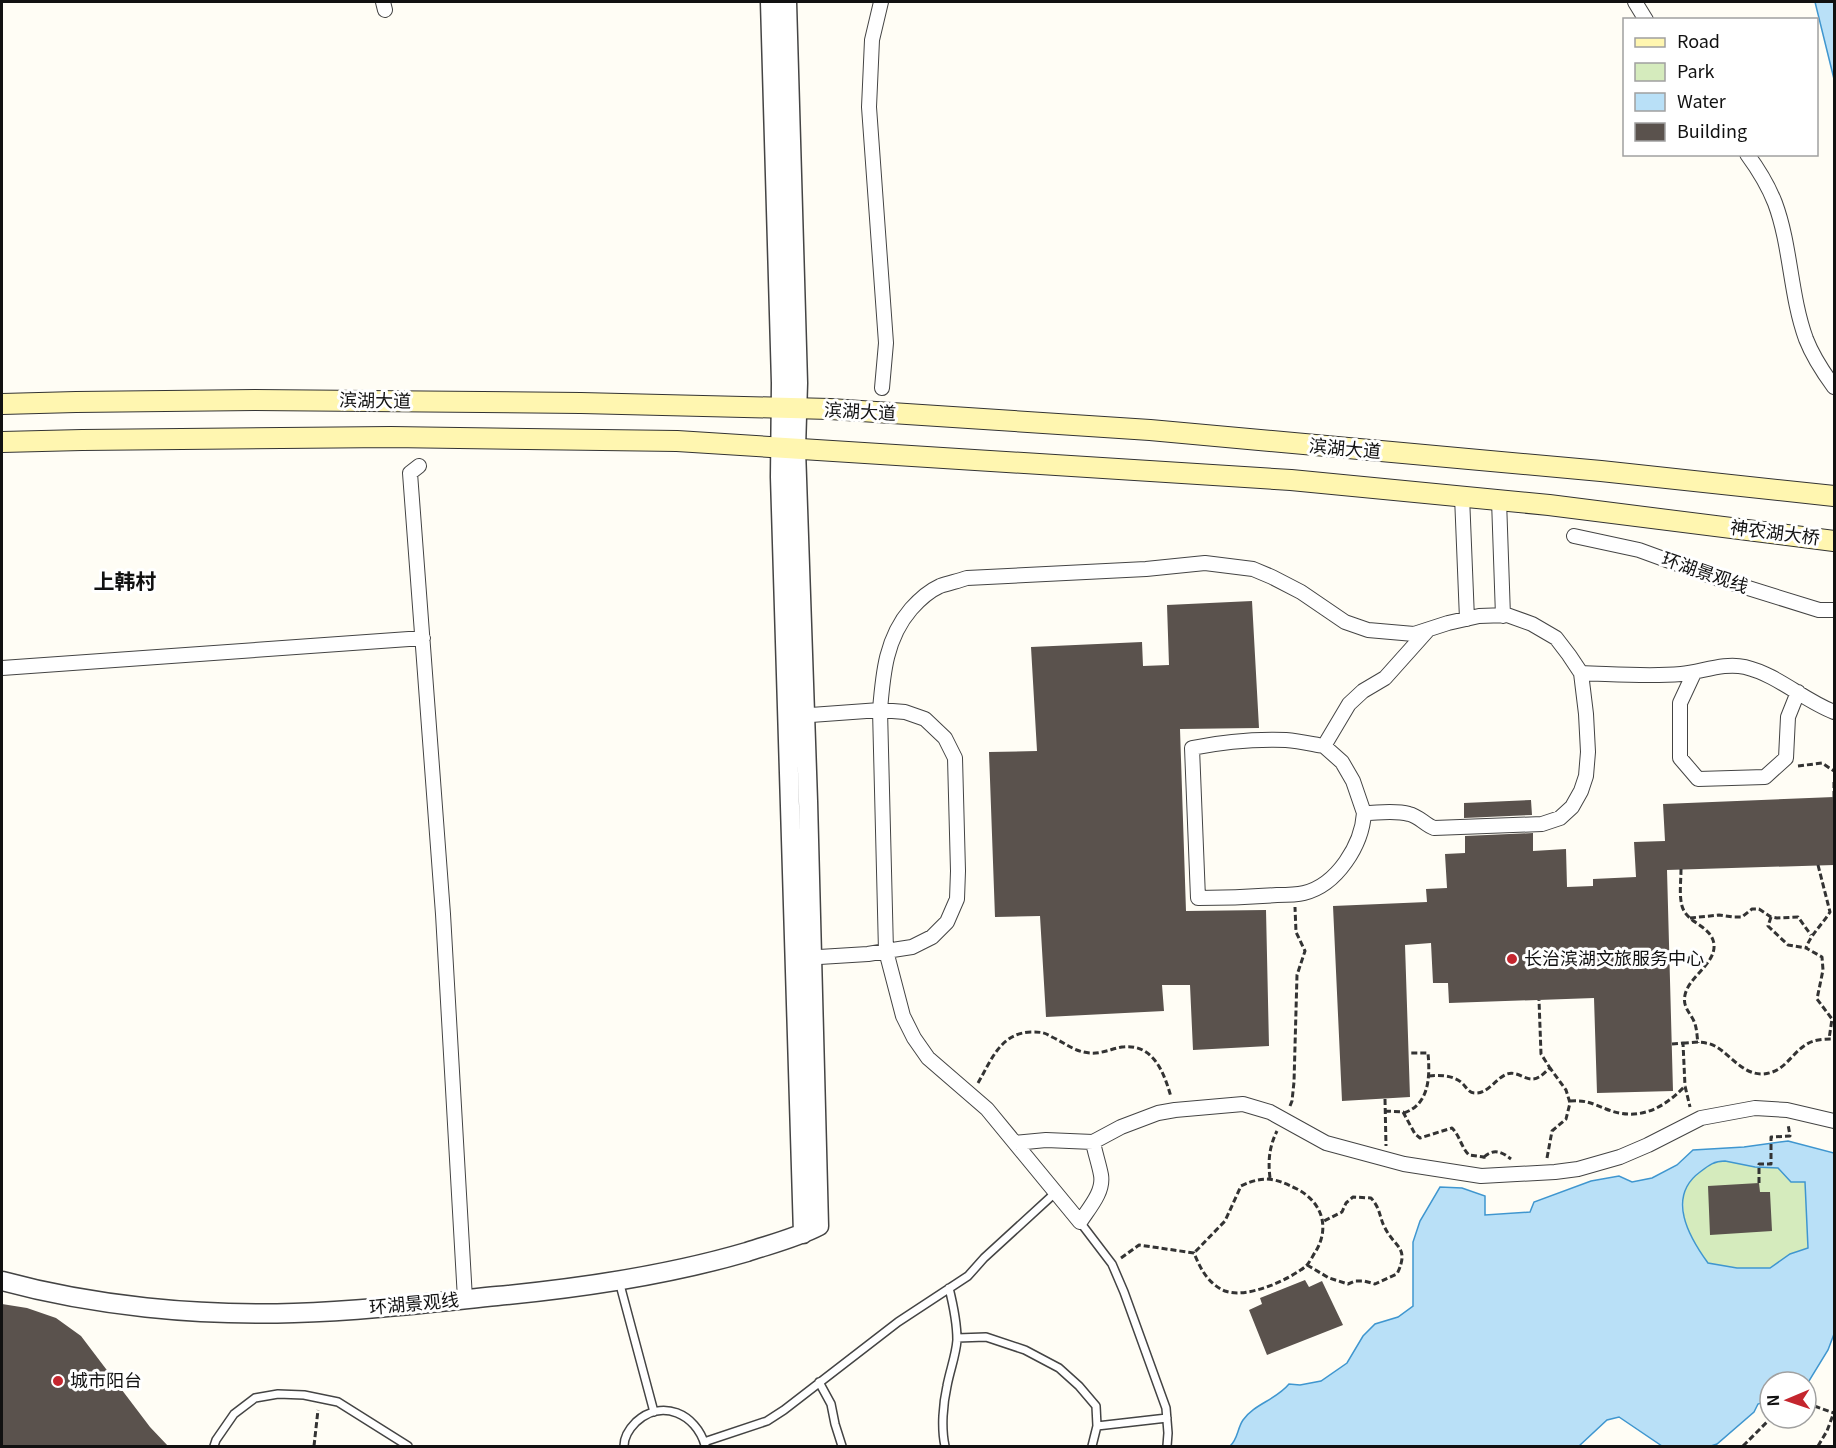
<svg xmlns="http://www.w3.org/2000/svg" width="1836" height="1448" font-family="Georgia,'Noto Sans SC',serif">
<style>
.green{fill:#d5ebbd}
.water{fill:#b9e0f7;stroke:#3f96cf;stroke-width:1.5;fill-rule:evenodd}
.building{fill:#5a524d}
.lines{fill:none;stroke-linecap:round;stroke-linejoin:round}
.service-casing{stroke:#444;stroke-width:10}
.minor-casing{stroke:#444;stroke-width:16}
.tertiary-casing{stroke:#444;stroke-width:21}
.secondary-casing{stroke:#333;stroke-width:22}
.path{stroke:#333;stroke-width:3;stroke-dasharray:6 3;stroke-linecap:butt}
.service{stroke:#fff;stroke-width:7}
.minor{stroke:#fff;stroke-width:14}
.tertiary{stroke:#fff;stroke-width:18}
.secondary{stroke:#fff6b0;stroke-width:20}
.poi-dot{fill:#c4262e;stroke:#fff;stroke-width:2}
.labels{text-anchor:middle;stroke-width:6;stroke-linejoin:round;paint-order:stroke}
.street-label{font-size:18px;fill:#111;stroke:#fff}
.poi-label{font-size:18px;fill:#111;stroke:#fff;text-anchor:start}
.quarter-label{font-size:21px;font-weight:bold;fill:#111;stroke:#fff}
</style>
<rect width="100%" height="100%" fill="#fffdf5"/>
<!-- green -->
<path class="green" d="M1713 1161H1725L1755 1167 1779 1168 1791 1182 1805 1181 1808 1248 1790 1254 1770 1268H1737L1708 1263 1692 1242 1684 1217 1683 1193 1692 1178Z"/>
<!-- water -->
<path class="water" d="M1815 2H1834V79Z
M1788 1141 1834 1153V1334L1828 1350 1809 1381 1806 1383 1770 1382V1400L1758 1404 1754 1412 1717 1444 1711 1446H1662L1619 1417 1607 1420 1579 1446H1230C1238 1439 1237 1429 1243 1420 1254 1404 1276 1400 1289 1384L1300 1385 1321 1381 1347 1363 1363 1336 1375 1324 1398 1317 1413 1306V1242L1420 1221 1440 1187 1462 1188 1485 1196V1215L1530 1212 1534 1202 1591 1181 1619 1176 1632 1182 1652 1178 1677 1165 1693 1150 1744 1147ZM1725 1161 1755 1167 1778 1168 1791 1182H1805L1808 1248 1790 1254 1770 1268H1737L1708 1263C1689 1237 1666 1197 1700 1172 1709 1165 1714 1161 1725 1161Z"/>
<!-- building -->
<path class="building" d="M1252 601 1259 728 1180 729 1186 911 1266 910 1269 1046 1193 1050 1190 985H1162L1164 1011 1046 1017 1040 916 995 917 989 752 1037 751 1031 647 1142 642 1143 666 1169 665 1167 605Z
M1834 797V865L1667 870 1673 1091 1597 1093 1594 998 1449 1003 1448 983H1433L1431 943 1405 945 1410 1097 1342 1101 1333 906 1427 902 1426 889 1447 888 1445 854 1465 853V836L1533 833V851L1566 849 1567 887 1593 886V879L1636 877 1634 842 1665 841 1663 804Z
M1531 800 1532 815 1464 818V803Z
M1759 1183 1760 1192H1770L1772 1231 1710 1235 1708 1186Z
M1305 1280 1309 1287 1322 1281 1343 1325 1267 1355 1249 1310 1262 1304 1260 1298Z
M2 1304 27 1308 56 1318 81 1336 150 1427 168 1446H2Z"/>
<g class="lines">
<!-- service casing -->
<g class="service-casing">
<path id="service" d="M1080 1222 1112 1264 1124 1292 1166 1408 1168 1433 1167 1446
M619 1281 654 1412
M957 1338 986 1337 1025 1350 1059 1368 1079 1386 1096 1406 1097 1426 1092 1446
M819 1382 831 1404 835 1424 842 1446
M1097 1426 1167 1418
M704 1442 767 1421 784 1410 898 1322 968 1276 984 1258 1055 1193
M214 1446 216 1440 234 1414 255 1398 278 1394 304 1395 338 1402 408 1446
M624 1446C624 1437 629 1429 636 1422 662 1398 696 1414 705 1445
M945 1446C941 1428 943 1404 947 1386 950 1370 956 1355 957 1340 957 1323 953 1304 949 1288"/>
</g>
<!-- minor casing -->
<g class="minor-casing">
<path id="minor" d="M383 2 385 10
M881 2 872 40 869 107 886 343 882 388
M1635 2 1646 20
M1747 154C1758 169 1768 185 1775 203 1791 246 1790 295 1806 339 1813 357 1823 372 1834 387
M419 466 410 473 443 914 465 1299
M1462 496 1467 619
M1499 500 1503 616
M1574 536 1639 550 1716 578 1819 610H1834
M1427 631 1385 678 1363 691 1349 704 1324 746C1312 744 1299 741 1286 740 1255 739 1222 742 1192 748L1198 898C1224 898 1251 897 1277 895 1285 895 1296 895 1304 893 1337 885 1362 845 1364 813 1378 813 1395 810 1409 814 1419 816 1425 825 1434 828L1542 824 1560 818 1572 807 1581 791 1586 776 1588 752 1586 714 1581 673 1569 655 1556 638 1532 624 1507 615 1479 616 1448 623 1414 634 1368 630 1345 622 1301 592 1272 577 1253 569 1205 563 1146 569 967 578C958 581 949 583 940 586 929 591 919 600 911 609 886 638 883 673 880 710L886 951 903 1016 914 1038 928 1058 987 1109 1080 1222C1089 1208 1104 1192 1101 1175 1099 1164 1095 1153 1093 1142L1121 1127 1158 1113 1175 1110 1243 1104 1270 1112 1326 1143 1404 1164 1481 1176 1555 1172 1578 1169 1620 1157 1648 1145 1701 1118 1755 1108 1787 1110 1834 1121
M2 668 423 638
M1581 673C1614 674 1648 677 1681 674 1702 672 1724 662 1745 667 1778 675 1803 700 1834 712
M1694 673 1680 703V758L1698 779 1765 777 1786 758 1788 717 1798 692
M797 716 880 710 905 712 925 719 945 738 955 758 958 871 957 899 947 922 932 937 912 947 886 951 868 954 803 958
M1324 746 1342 762 1353 781 1364 813
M1015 1143 1046 1140 1093 1142"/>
</g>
<!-- tertiary casing -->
<g class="tertiary-casing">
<path id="tertiary" d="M770 2 781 383 780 477 803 1234
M2 1281C94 1306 197 1316 294 1313 362 1311 429 1303 497 1296 582 1288 665 1276 747 1252 771 1244 796 1238 819 1226L808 801 796 449 798 383 787 2"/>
</g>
<!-- secondary casing -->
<g class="secondary-casing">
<path id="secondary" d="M2 404 76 402 255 400 581 403 830 409 1150 430 1601 471 1834 496
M2 442 82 440 391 437 677 441 1291 480 1549 505 1834 541"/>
</g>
<!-- path -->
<path class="path" d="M1798 766 1822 763 1834 771
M1834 797V782
M1818 865 1830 912C1822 925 1811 934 1806 948L1822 957 1823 970 1817 999 1832 1019 1829 1039
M1681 869C1681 881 1679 895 1682 906 1687 924 1711 925 1714 944 1716 964 1689 976 1685 995 1682 1008 1692 1014 1695 1024 1697 1030 1697 1037 1698 1043
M1771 917 1768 926 1788 945 1806 948
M1690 918 1719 915 1734 917H1742L1752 909H1759L1771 917 1777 918 1798 917 1811 935
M1683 1043C1690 1043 1699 1041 1706 1043 1726 1046 1738 1074 1762 1074 1785 1073 1790 1054 1807 1044 1815 1039 1826 1039 1834 1039
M1672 1044 1683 1043 1685 1086
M1429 1076C1439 1075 1452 1075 1461 1082 1466 1086 1468 1093 1475 1093 1488 1094 1496 1078 1507 1074 1519 1070 1527 1084 1539 1077 1543 1075 1546 1071 1550 1068L1541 1054 1539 1000
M978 1083C991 1061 1000 1033 1031 1032 1040 1032 1044 1032 1052 1037 1065 1043 1075 1052 1090 1053 1101 1054 1111 1049 1122 1047 1153 1043 1164 1072 1171 1097
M1385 1099 1386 1146
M1570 1101C1586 1100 1591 1103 1606 1109 1638 1122 1663 1109 1685 1086L1690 1107
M1290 1106 1292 1101 1294 1082 1297 975 1305 951 1296 932 1295 907
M1385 1111 1403 1112 1415 1134 1420 1138 1452 1128C1460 1136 1461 1147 1469 1155L1484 1157V1161
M1404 1113C1430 1104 1430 1076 1428 1053H1409
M1484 1157C1494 1148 1502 1152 1511 1159
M1547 1158 1552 1131 1566 1119 1570 1103 1566 1090 1550 1068
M1270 1178C1268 1161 1269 1147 1277 1131
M1759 1183V1164H1771V1137L1790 1136 1788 1124
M1121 1258 1139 1245 1194 1253C1200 1268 1208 1284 1225 1291 1247 1299 1289 1280 1306 1266 1310 1262 1313 1255 1316 1251 1330 1227 1322 1202 1297 1189 1275 1178 1264 1175 1241 1186L1225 1221 1194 1253
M1307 1265 1329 1278 1348 1284 1355 1281H1364L1375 1284 1397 1274C1410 1247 1395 1248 1385 1228 1379 1217 1381 1209 1371 1198L1353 1197 1346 1203 1342 1212 1322 1222
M1806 1403 1834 1413
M314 1446 318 1410
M1743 1446 1771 1418
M1818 1446 1827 1431 1834 1412"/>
<!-- service -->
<use href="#service" class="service"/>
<!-- minor -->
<use href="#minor" class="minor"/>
<!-- tertiary -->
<use href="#tertiary" class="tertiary"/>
<!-- secondary -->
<use href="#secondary" class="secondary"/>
</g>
<!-- markers -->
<g class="poi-dot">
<circle cx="1512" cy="959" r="6"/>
<circle cx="58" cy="1381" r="6"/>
</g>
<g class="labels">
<!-- street labels -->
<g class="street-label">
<text transform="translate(375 401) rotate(1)" y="6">滨湖大道</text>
<text transform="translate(860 412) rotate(3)" y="6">滨湖大道</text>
<text transform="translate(1345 449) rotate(5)" y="6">滨湖大道</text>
<text transform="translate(1775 533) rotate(7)" y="6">神农湖大桥</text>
<text transform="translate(1705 573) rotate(19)" y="6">环湖景观线</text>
<text transform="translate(414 1304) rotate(-5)" y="6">环湖景观线</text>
</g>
<!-- poi labels -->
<g class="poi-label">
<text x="1524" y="965">长治滨湖文旅服务中心</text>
<text x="70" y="1387">城市阳台</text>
</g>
<!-- quarter labels -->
<g class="quarter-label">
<text x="125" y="589">上韩村</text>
</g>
</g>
<!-- border -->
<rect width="1836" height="1448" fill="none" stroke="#111111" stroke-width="6"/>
<!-- legend -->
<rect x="1623" y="18" width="195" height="138" fill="#ffffff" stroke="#a0a0a0" stroke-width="1.5"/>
<rect x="1635" y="38" width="30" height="9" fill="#fff6b0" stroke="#a0a0a0" stroke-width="1.5"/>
<text x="1677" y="48" font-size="18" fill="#111111">Road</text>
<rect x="1635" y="63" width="30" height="18" fill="#d5ebbd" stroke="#a0a0a0" stroke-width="1.5"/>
<text x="1677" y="78" font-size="18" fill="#111111">Park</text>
<rect x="1635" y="93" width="30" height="18" fill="#b9e0f7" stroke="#a0a0a0" stroke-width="1.5"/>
<text x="1677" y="108" font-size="18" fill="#111111">Water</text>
<rect x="1635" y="123" width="30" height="18" fill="#5a524d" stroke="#a0a0a0" stroke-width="1.5"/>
<text x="1677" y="138" font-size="18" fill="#111111">Building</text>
<!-- north arrow -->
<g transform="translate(1788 1400) rotate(268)"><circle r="28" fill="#ffffff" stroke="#a0a0a0" stroke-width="1.5"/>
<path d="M0-4.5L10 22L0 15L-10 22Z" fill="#c4262e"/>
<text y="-9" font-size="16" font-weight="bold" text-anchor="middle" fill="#111111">N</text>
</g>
</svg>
